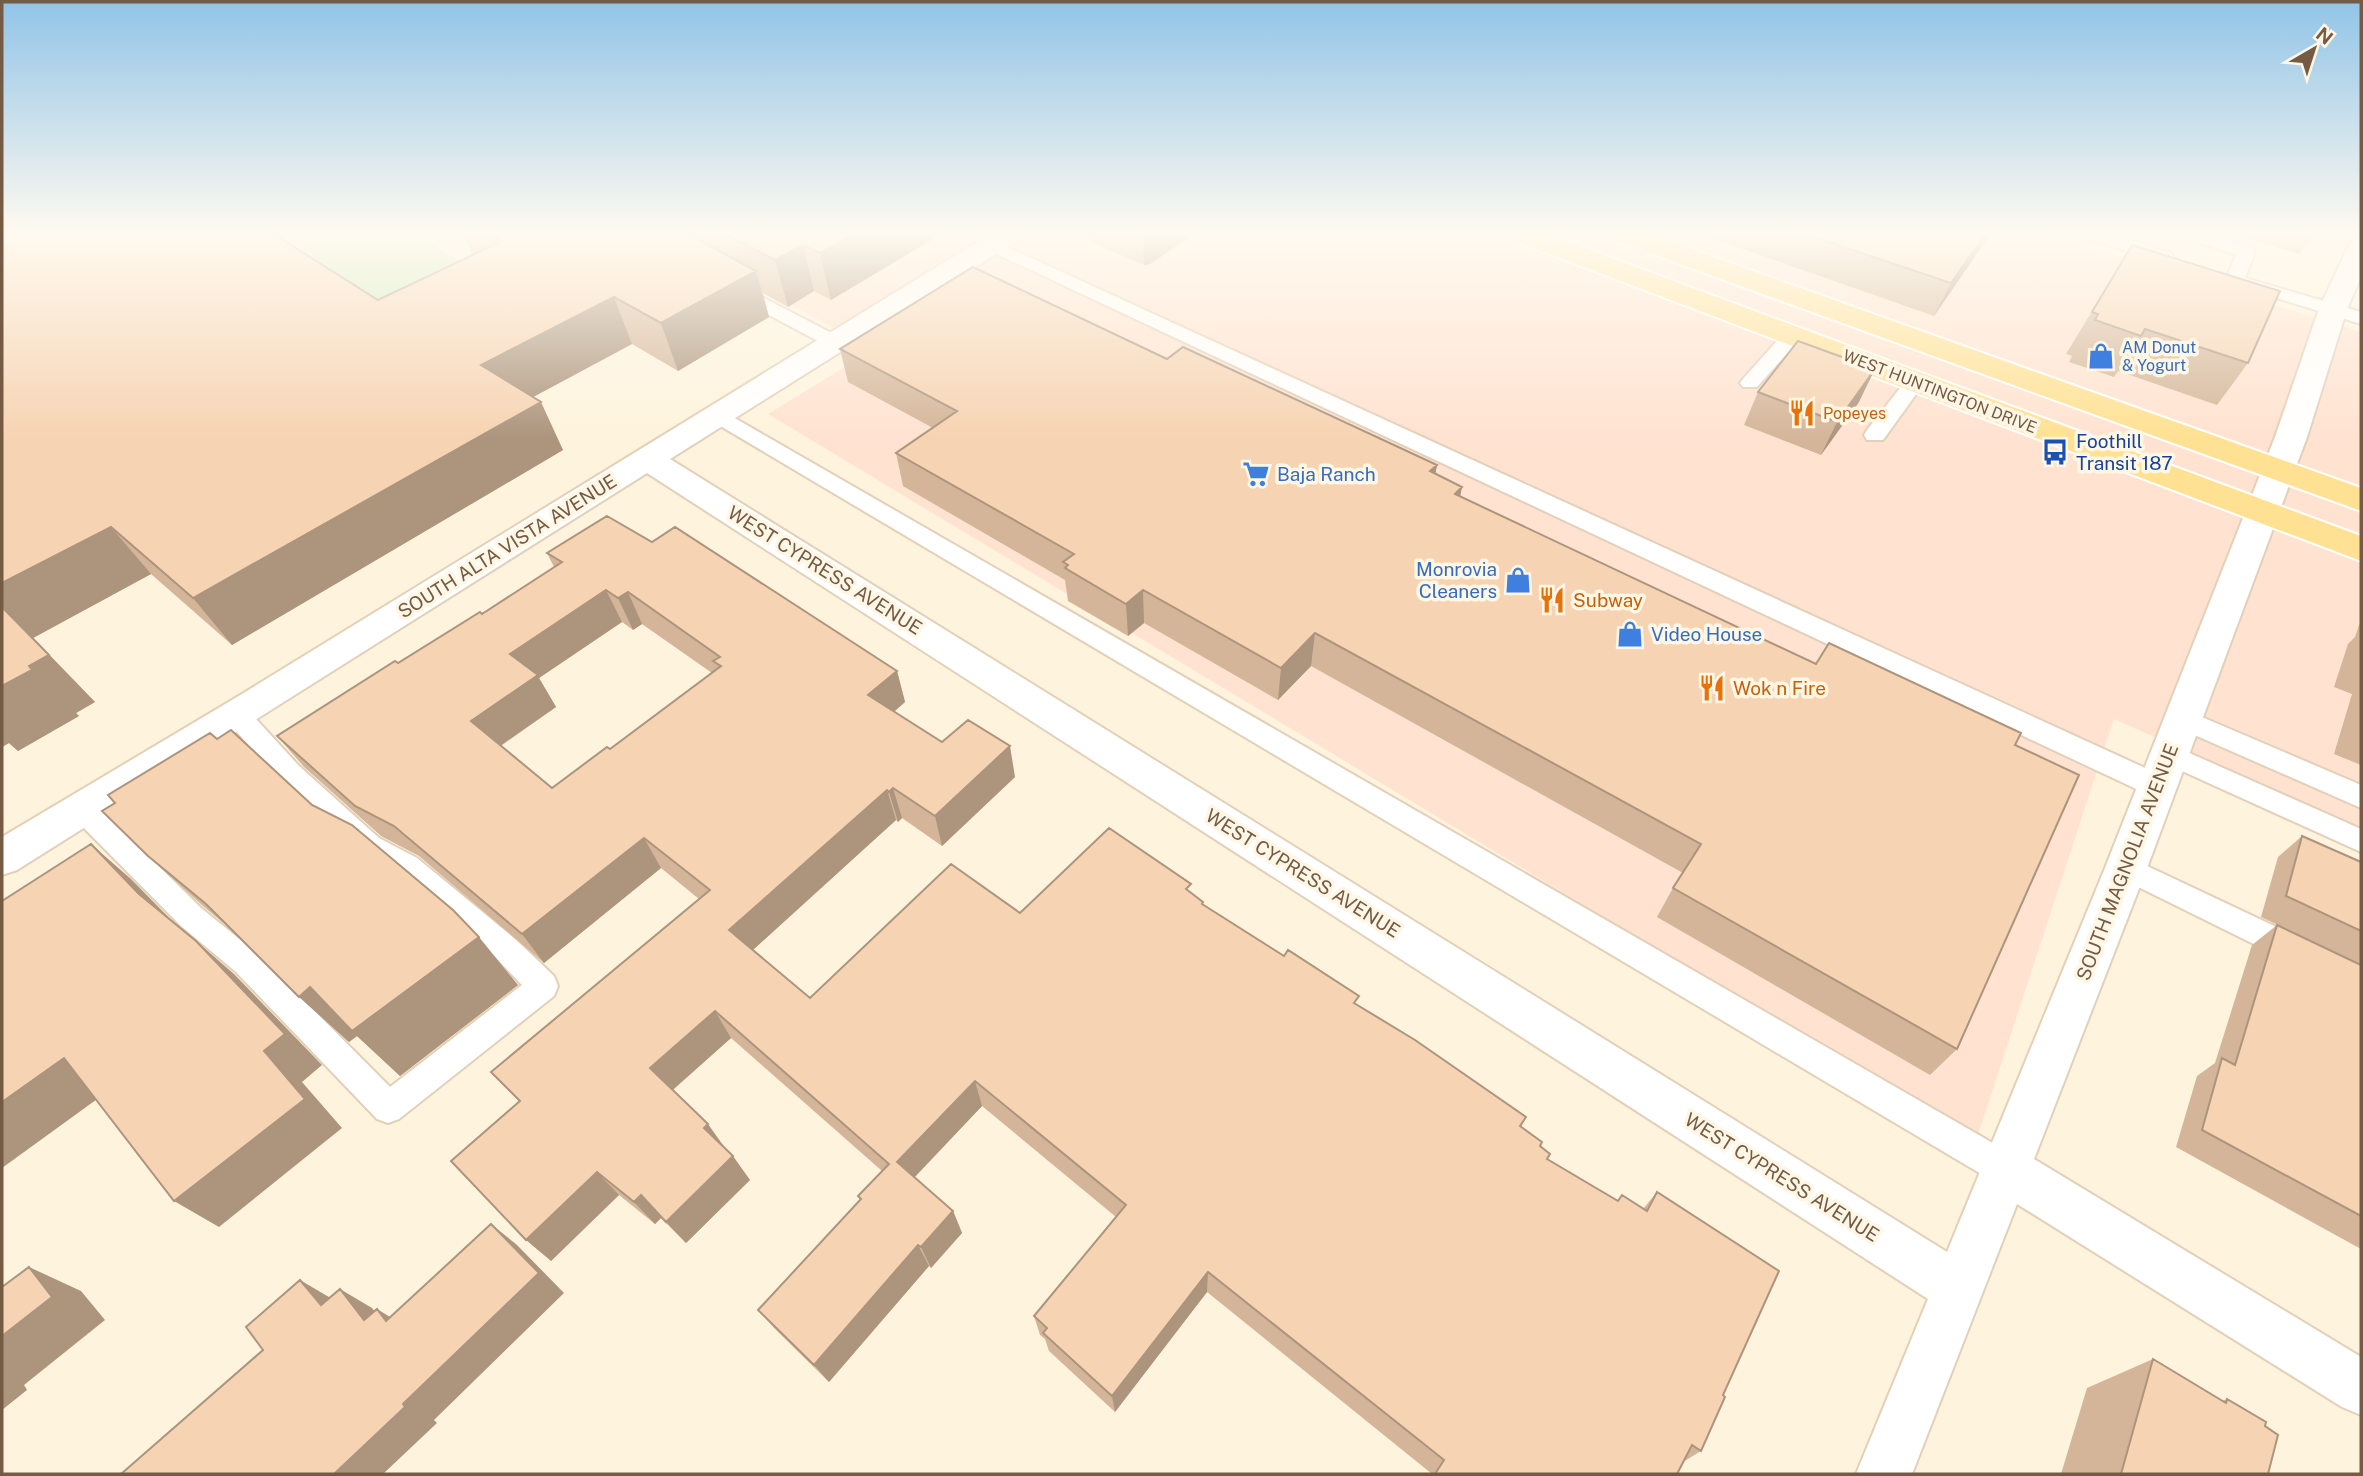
<svg xmlns="http://www.w3.org/2000/svg" width="2363" height="1476" font-family="'Public Sans',sans-serif">
<style>
.commercial{fill:#ffe2d0}
.green{fill:#caecbb}
.lines{fill:none;stroke-linecap:round;stroke-linejoin:round}
.lane-casing{stroke:#e2d0b9;stroke-width:4}
.street-casing{stroke:#e2d0b9;stroke-width:4}
.primary-casing{stroke:#fff;stroke-width:4}
.lane{fill:#fff;fill-rule:evenodd}
.street{fill:#fff;fill-rule:evenodd}
.primary{fill:#ffe193;fill-rule:evenodd}
.wall{fill:#d4b599;fill-rule:evenodd}
.shaded-wall{fill:#ac947d}
.building{fill:#f6d3b2;stroke:#ac947d;stroke-width:2;fill-rule:evenodd}
.labels{text-anchor:middle;stroke-width:7;stroke-linejoin:round;paint-order:stroke}
.far-shop-label{font-size:16px;fill:#366cbe;stroke:#fff7e5;text-anchor:start}
.far-street-label{font-size:16px;fill:#755a44;stroke:#fff7e5}
.far-food-label{font-size:16px;fill:#c56008;stroke:#fff7e5;text-anchor:start}
.transit-label{font-size:19px;fill:#164399;stroke:#fff7e5;text-anchor:start}
.shop-label{font-size:19px;fill:#366cbe;stroke:#fff7e5;text-anchor:start}
.street-label{font-size:19px;fill:#755a44;stroke:#fff7e5}
.food-label{font-size:19px;fill:#c56008;stroke:#fff7e5;text-anchor:start}
</style>
<rect width="100%" height="100%" fill="#fef4dd"/>
<!-- commercial -->
<path class="commercial" d="M654 233H2044L2361 332V829L2114 719 1976 1141 768 414 874 349Z"/>
<!-- green -->
<path class="green" d="M335 233H412L500 285 406 345 275 261Z"/>
<g class="lines">
<!-- lane casing -->
<g class="lane-casing">
<path id="lane" d="M2080 233H2108L2171 253 2173 257 2171 261H2157L2083 237Z
M2180 233H2208L2252 248 2255 252 2245 278 2361 312V324L2241 287 2239 284 2228 283 2226 279 2236 255 2183 237Z
M992 240 2167 778 2171 786 2167 794 2157 797 2147 794 986 249 983 245Z
M737 284 843 339 846 343 843 347H829L730 294 728 290Z
M1792 330 1802 336 1799 340 1757 387H1743L1740 383 1743 379 1785 332Z
M1915 376 1922 378 1925 382 1922 386 1883 440H1867L1864 435 1867 430 1908 378Z
M719 409 2017 1157 2022 1169 2017 1181 2005 1185 1993 1181 712 421 709 416 712 411Z
M237 705 246 708 299 766 379 838 417 858 515 939 554 976 558 986 554 996 399 1119 388 1123 377 1119 236 972 181 926 72 816 68 808 72 800 82 797 92 800 201 908 258 954 390 1087 522 985 495 957 397 874 359 854 281 782 228 722 224 715 228 708Z
M2183 709 2361 785V808L2174 726 2170 719 2174 712Z
M2169 744 2361 829V852L2160 761 2156 754 2160 747Z
M2126 856 2306 941 2310 950 2306 959 2295 963 2284 959 2116 876 2112 868 2116 860Z"/>
</g>
<!-- street casing -->
<g class="street-casing">
<path id="street" d="M992 233H1024L1020 239 670 459 1947 1252 2105 868 2275 437 2319 309 2348 247 2352 241 2361 239V277L2347 309 2307 437 2147 868 2034 1159 2361 1357V1415L2342 1407 2017 1204 1912 1474H1856L1928 1299 647 473 17 870 2 875V837L242 694Z"/>
</g>
<!-- primary casing -->
<g class="primary-casing">
<path id="primary" d="M1506 233H1544L2361 536V561L1510 239Z
M1607 233H1646L2361 488V511L1611 239Z"/>
</g>
<!-- lane -->
<use href="#lane" class="lane"/>
<!-- street -->
<use href="#street" class="street"/>
<!-- primary -->
<use href="#primary" class="primary"/>
</g>
<!-- wall -->
<path class="wall" d="M2 233H286L278 237 378 300 472 255 463 233H943L831 300 814 291 788 307 763 293 769 317 678 371 632 344 533 397 563 450 232 645 151 574 33 638 95 702 76 713 79 716 18 751 9 743 2 747Z
M1090 233H1195L1150 264 1144 265 1091 242Z
M1697 233H1991L1934 316Z
M2230 233H2315L2299 254Z
M2132 245 2248 363 2217 405 2118 371 2114 377 2069 362 2072 356 2066 354Z
M840 349 1167 359 1437 465 1435 474 1462 487 1460 496 1816 664 2015 745 1957 1049 1930 1075 1657 917 1673 888 1683 873 1311 666 1278 700 1144 623 1128 636 1068 601 1065 580 903 486 896 453 933 428 848 382Z
M1758 392 1859 402 1821 455 1744 425Z
M652 542 897 671 905 702 894 712 942 742 1015 777 942 846 902 818 898 822 896 820 753 950 810 998 1020 913 1190 893 1203 902V905L1357 1005 1526 1117 1521 1127 1540 1146 1547 1159 1618 1200 1622 1195 1643 1209 1657 1192 1723 1395 1701 1451 1683 1462 1677 1474H1432L1207 1292 1115 1412 1049 1351 1045 1339 1040 1335 1034 1316 1116 1217 982 1106 915 1177 953 1211 962 1233 931 1268 929 1266 829 1382 775 1329 758 1310 860 1200 858 1196 882 1171 731 1038 673 1090 725 1148 750 1180 686 1243 661 1218 655 1224 619 1195 551 1261 519 1101 491 1072 699 899 661 868 544 963 419 856 381 836 304 767 277 736 482 614 554 567 547 553ZM622 622 633 630 642 624 712 673 610 749 552 788 501 746 556 707 539 678Z
M2361 623V765L2334 754 2352 694 2334 687 2348 644 2355 637 2359 625Z
M217 739 312 805 518 985 400 1076 357 1036 349 1042 233 931 203 906 148 856Z
M2302 836 2361 862V964L2261 917 2278 857Z
M2277 925 2361 965V1249L2176 1147 2197 1076 2215 1063 2252 945Z
M2153 1359 2222 1401 2227 1399 2265 1426 2268 1474H2061L2087 1388Z"/>
<!-- shaded-wall -->
<path class="shaded-wall" d="M242 233H286L251 249Z
M855 233H943L831 300 820 253Z
M1143 233H1195L1150 264 1144 265Z
M1986 233H1991L1934 316 1951 283Z
M803 245 814 291 788 307 775 260Z
M756 271 769 317 678 371 661 323Z
M614 297 632 344 505 412 481 365Z
M1875 369 1859 402 1821 455 1837 422Z
M541 402 563 450 232 645 193 598Z
M1437 465 1431 498 1430 471Z
M1462 487 1455 520V494Z
M111 527 151 574 33 638 95 702 76 713 79 716 18 751 9 743 2 747V686L29 666 2 607V583Z
M606 590 622 622 539 678 556 707 491 752 471 721 510 654Z
M1143 590 1144 623 1128 636 1126 604Z
M628 592 642 624 633 630 618 598Z
M1315 633 1311 666 1278 700 1281 668Z
M897 671 905 702 877 726 868 695Z
M1010 746 1015 777 942 846 935 816Z
M893 788 902 818 898 822 889 792Z
M887 790 896 820 744 958 729 930Z
M644 838 661 868 544 963 522 934Z
M91 844 131 879 179 928 139 894Z
M479 937 518 985 400 1076 357 1036 349 1042 299 997 310 987Z
M196 941 234 974 322 1065 302 1082 342 1128 219 1227 174 1201 264 1051Z
M715 1011 731 1038 669 1093 650 1068Z
M64 1058 111 1089 2 1168V1102Z
M975 1081 982 1106 907 1185 897 1162Z
M708 1124 725 1148 721 1152 704 1128Z
M733 1156 750 1180 686 1243 666 1222Z
M597 1172 619 1195 551 1261 526 1240Z
M641 1195 661 1218 655 1224 634 1202Z
M953 1211 962 1233 931 1268 921 1247Z
M491 1224 517 1245 564 1293 434 1420 437 1423 383 1474H334L403 1404Z
M918 1245 929 1266 829 1382 814 1365Z
M29 1267 81 1291 105 1320 24 1385 27 1390 2 1410V1336Z
M1208 1272 1207 1292 1115 1412 1112 1396Z
M300 1280 334 1300 321 1305Z
M340 1289 372 1308 396 1339 364 1320Z
M377 1309 408 1328 386 1321Z"/>
<!-- building -->
<path class="building" d="M2 233H272L378 300 502 241 489 233H686L756 271 661 323 614 297 481 365 541 402 193 598 111 527 2 583Z
M724 233H855L820 253 803 245 775 260Z
M1802 233H1986L1951 283Z
M2132 245 2280 291 2248 363 2145 329 2141 336 2095 320 2098 314 2092 312Z
M973 267 1167 359 1183 347 1437 465 1430 471 1462 487 1455 494 1816 664 1829 643 2021 733 2015 745 2079 775 1957 1049 1673 888 1701 844 1315 633 1281 668 1143 590 1126 604 1065 568 1068 565 1063 562 1074 554 896 453 957 411 840 349Z
M1798 341 1875 369 1837 422 1758 392Z
M607 516 652 542 675 527 897 671 868 695 942 742 968 720 1010 746 935 816 893 788 889 792 887 790 729 930 810 998 951 864 1020 913 1109 828 1191 884 1186 889 1203 902 1202 904 1284 956 1288 950 1359 996 1354 1003 1415 1040 1526 1117 1520 1126 1542 1142 1540 1146 1550 1154 1547 1159 1618 1201 1622 1195 1647 1211 1657 1192 1779 1271 1723 1395 1725 1397 1701 1451 1692 1445 1677 1474H1435L1444 1460 1208 1272 1112 1396 1043 1333 1047 1328 1034 1316 1126 1205 975 1081 897 1162 953 1211 921 1247 918 1245 814 1365 758 1310 861 1199 858 1196 889 1164 715 1011 650 1068 708 1124 704 1128 733 1156 666 1222 641 1195 634 1202 597 1172 526 1240 451 1161 520 1101 491 1072 710 890 644 838 522 934 394 826 355 806 277 736 395 661 398 663 480 612 482 614 562 562 547 553ZM606 590 618 598 628 592 720 657 713 661 721 666 610 749 607 747 552 788 471 721 538 675 510 654Z
M2 607 49 655 29 666 32 670 2 686Z
M231 730 312 805 352 825 453 910 479 937 352 1031 310 987 299 997 206 904 148 856 102 811 115 803 108 795 210 733 217 739Z
M2302 836 2361 862V931L2286 896Z
M91 844 139 894 196 941 285 1034 264 1051 305 1099 174 1201 64 1058 2 1102V901Z
M2277 925 2361 965V1216L2202 1130 2222 1058 2235 1065Z
M491 1224 539 1273 403 1404 405 1407 334 1474H121L263 1350 246 1327 300 1280 321 1305 340 1289 364 1320 377 1309 386 1321Z
M29 1267 52 1297 2 1336V1287Z
M2153 1359 2226 1403 2227 1399 2266 1422 2265 1426 2278 1435 2268 1474H2121Z"/>
<!-- sky -->
<linearGradient id="sky" x2="0" y2="1"><stop stop-color="#91c4e8"/><stop offset="0.53" stop-color="#fffaf0"/><stop offset="1" stop-color="#fffaf0" stop-opacity="0"/></linearGradient>
<rect width="2363" height="440" fill="url(#sky)"/>
<!-- icons -->
<defs>
<g id="shop-bare" transform="scale(2.1)"><path d="M-5-2.5h2.3a2.7 3.5 0 0 1 5.4 0H5L5.5 6h-11ZM-1.5-2.5h3a1.5 2.3 0 0 0-3 0Z" fill="#3f7fe0" stroke="#fff7e5" stroke-width="2.5" paint-order="stroke"/></g>
<g id="restaurant-bare" transform="scale(2.1)"><path d="M-5-6h1v4h1v-4h1v4h1v-4h1v5L-1.5 .5V6h-2V.5L-5-1ZM5-6V6H3V1.5H1.5Q1.5-4 5-6Z" fill="#e8710a" stroke="#fff7e5" stroke-width="2.5" paint-order="stroke"/></g>
<g id="bus-bare" transform="scale(2.1)"><path d="M-5-6H5V4H4V6H2V4H-2V6H-4V4H-5ZM-3.5-4V0h7V-4ZM-3.5 1.2v1.5H-2V1.2ZM2 1.2v1.5H3.5V1.2Z" fill="#1a4fb4" stroke="#fff7e5" stroke-width="2.5" paint-order="stroke"/></g>
<g id="supermarket-bare" transform="scale(2.1)"><path d="M-6-5.5h2.5l.6 2H6L4.5 2H-2.5L-4.4-4H-6ZM-1.5 3.2a1.3 1.3 0 1 0 .1 0ZM3 3.2a1.3 1.3 0 1 0 .1 0Z" fill="#3f7fe0" stroke="#fff7e5" stroke-width="2.5" paint-order="stroke"/></g>
</defs>
<g fill-rule="evenodd">
<use href="#shop-bare" x="2101" y="356"/>
<use href="#restaurant-bare" x="1802" y="413"/>
<use href="#bus-bare" x="2055" y="452"/>
<use href="#supermarket-bare" x="1256" y="474"/>
<use href="#shop-bare" x="1518" y="580"/>
<use href="#restaurant-bare" x="1552" y="600"/>
<use href="#shop-bare" x="1630" y="634"/>
<use href="#restaurant-bare" x="1712" y="688"/>
</g>
<g class="labels">
<!-- far-shop labels -->
<g class="far-shop-label">
<text x="2122" y="353">AM Donut<tspan x="2122" dy="18">&amp; Yogurt</tspan></text>
</g>
<!-- far-street labels -->
<g class="far-street-label">
<text transform="translate(1940 391) rotate(21)" y="6">WEST HUNTINGTON DRIVE</text>
</g>
<!-- far-food labels -->
<g class="far-food-label">
<text x="1823" y="419">Popeyes</text>
</g>
<!-- transit labels -->
<g class="transit-label">
<text x="2076" y="448">Foothill<tspan x="2076" dy="22">Transit 187</tspan></text>
</g>
<!-- shop labels -->
<g class="shop-label">
<text x="1277" y="481">Baja Ranch</text>
<text x="1497" y="576" text-anchor="end">Monrovia<tspan x="1497" dy="22">Cleaners</tspan></text>
<text x="1651" y="641">Video House</text>
</g>
<!-- street labels -->
<g class="street-label">
<text transform="translate(507 546) rotate(-32)" y="7">SOUTH ALTA VISTA AVENUE</text>
<text transform="translate(825 570) rotate(32)" y="7">WEST CYPRESS AVENUE</text>
<text transform="translate(2127 862) rotate(-69)" y="7">SOUTH MAGNOLIA AVENUE</text>
<text transform="translate(1303 873) rotate(32)" y="7">WEST CYPRESS AVENUE</text>
<text transform="translate(1782 1177) rotate(32)" y="7">WEST CYPRESS AVENUE</text>
</g>
<!-- food labels -->
<g class="food-label">
<text x="1573" y="607">Subway</text>
<text x="1733" y="695">Wok n Fire</text>
</g>
</g>
<!-- border -->
<rect width="2363" height="1476" fill="none" stroke="#755a44" stroke-width="7"/>
<!-- north arrow -->
<g transform="translate(2314 49) rotate(39)" stroke="#fff7e5" stroke-width="5" paint-order="stroke">
<path d="M0-5L12 26L0 18L-12 26Z" fill="#755a44"/>
<text y="-10" font-size="19" font-weight="bold" text-anchor="middle" fill="#755a44">N</text>
</g>
</svg>
